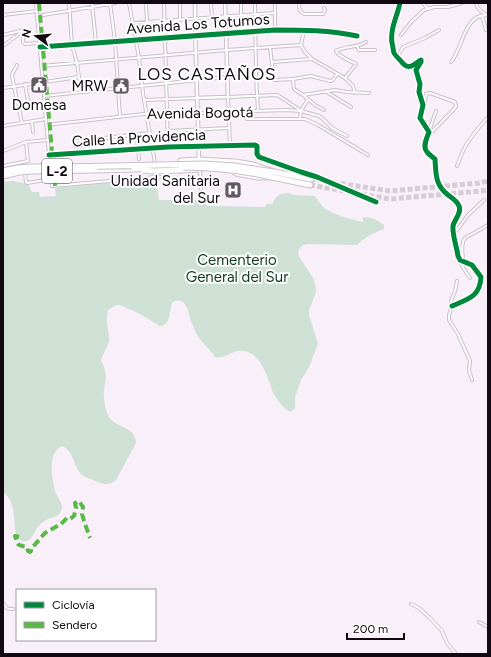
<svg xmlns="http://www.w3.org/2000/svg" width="491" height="657" font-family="Figtree,sans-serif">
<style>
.green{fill:#cfe0d5}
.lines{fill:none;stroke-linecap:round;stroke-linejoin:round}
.motorway-tunnel{stroke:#d5ccd5;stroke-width:5;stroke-dasharray:5 2.5;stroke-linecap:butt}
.minor-casing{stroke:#c9c0c9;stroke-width:4}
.tertiary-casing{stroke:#c9c0c9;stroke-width:4.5}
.motorway-casing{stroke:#c9c0c9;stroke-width:7}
.minor{stroke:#fefdfe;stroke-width:2}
.tertiary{stroke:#fefdfe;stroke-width:2.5}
.motorway{stroke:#fefdfe;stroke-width:5}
.motorway-bridge-casing{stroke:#c9c0c9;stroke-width:7;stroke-linecap:butt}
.motorway-bridge{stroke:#fefdfe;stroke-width:5}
.quiet{stroke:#58b947;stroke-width:4;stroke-dasharray:8 4;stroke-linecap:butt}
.cycleway-casing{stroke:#fff;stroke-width:8}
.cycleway{stroke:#00873e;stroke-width:5}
.labels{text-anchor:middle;stroke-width:4;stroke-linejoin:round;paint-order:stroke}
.shield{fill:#fff;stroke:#585258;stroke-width:1}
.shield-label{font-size:14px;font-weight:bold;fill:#110811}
.street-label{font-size:15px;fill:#110811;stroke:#fff}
.poi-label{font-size:15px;fill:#110811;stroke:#fff;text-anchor:end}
.park-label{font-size:15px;fill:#0f3a21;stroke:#fff}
.quarter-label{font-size:17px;letter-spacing:1px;fill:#110811;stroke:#fff}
</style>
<rect width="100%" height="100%" fill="#f8eff8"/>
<!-- green -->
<path class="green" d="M152 179 156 180 159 200H204L207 206 265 207 267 204H272L276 197 281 194 289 193 293 195 315 196C318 200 320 204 323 207 331 214 353 220 363 222V217C371 217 378 220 384 225V229C375 232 363 238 357 245L307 244 303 245 299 249 298 255 313 278 316 287V292L309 310V315L318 344 309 367 301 380 295 397V408L292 411 290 412C283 408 277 399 273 393 272 390 271 387 270 384 266 373 260 356 248 352 233 347 227 360 215 357 210 349 202 343 197 335 195 331 193 326 191 321 189 315 188 307 184 303 181 300 177 300 173 302 168 310 172 325 160 326L138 313 120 305H116L108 310C105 322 109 328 109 339 109 346 103 353 101 360 102 364 105 367 105 371 107 377 105 383 104 390 103 396 105 411 109 417 116 429 135 425 136 443L116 480C109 486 103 484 95 481 90 478 85 478 81 474 73 465 74 451 62 446 47 452 52 479 55 491 57 497 62 502 62 508 61 518 49 517 43 522 36 526 35 534 30 539 24 544 18 540 16 534 13 520 16 501 3 492V182L13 181 28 184 32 192H39L40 197 56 196 55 188Z"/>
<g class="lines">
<!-- motorway-tunnel -->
<path class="motorway-tunnel" d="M311 179 390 191 479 183 488 181
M310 185 390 199 481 191 488 190"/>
<!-- minor casing -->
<g class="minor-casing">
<path id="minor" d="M36 3 50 166
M69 3 72 45 77 63 81 92
M92 3 96 43
M110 3 115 41 120 117
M129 3 139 58 143 94 155 163
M146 3 147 22
M164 3 168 147
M180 3V19
M211 3 212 17
M241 3V15
M255 3 256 76 258 111
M275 3V30
M300 3 299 5 300 11 304 14H323L325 10 324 8
M400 3C397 17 390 28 392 43 393 46 393 50 394 53 395 55 398 58 400 60 409 72 412 65 421 60V62L416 70 420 84 419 92 423 105 420 118 429 132C427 138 422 147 427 152 429 155 433 157 435 159 436 174 435 185 448 195 452 198 457 201 459 206 462 213 454 220 453 226 452 234 457 248 458 256L460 260 472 265 481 277C480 297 468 299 452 306
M423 3 428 9
M476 3C477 9 482 12 487 15H488
M3 15 37 11
M37 16 116 3
M482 16 486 30
M133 23 275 13
M304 30 301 45 305 52 312 59 345 78 353 86 355 93
M3 35 24 30 23 42 25 44 39 43
M401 35 411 22 424 10 434 7H448L462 3
M3 46 23 31
M357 46 359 50H375
M40 47 275 30C303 30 330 30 357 36
M270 47 274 80 293 79 311 76 330 81 333 80 337 74
M397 57 403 47 425 38 439 30
M272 62 312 59
M451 62C461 51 464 21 480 16 482 15 484 16 487 15
M17 65 12 75 14 86 22 123
M41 66 227 50 301 45
M345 78 356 64C349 60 339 57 336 51 345 46 357 48 366 42
M293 79 294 89 303 95 335 90 347 92 369 93
M25 84 28 101
M3 88 79 77
M325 91 351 107
M303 95 315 105 324 110
M44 96 227 77 256 76
M144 100 197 98
M424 104 425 102 426 94 430 93 455 102 456 106 455 108 428 136
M300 118 301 111 308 99
M247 119H305L318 125 368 155
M32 122 33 132
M46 125 144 114 198 113 286 110 301 111 319 116 322 118 332 128 347 136
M3 126 46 119
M168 131 229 128
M429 131 436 111
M137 135 139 159
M230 146 228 97 277 95 279 96 300 110
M3 151 26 142 48 140
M77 153 76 142 77 141 150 133
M49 155 168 147 255 145 257 146V154L259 157 301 172 317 177 376 202
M3 166 28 161 26 142
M457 166C459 161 461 156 463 151 469 138 479 127 488 117
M200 169 201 192
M51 172 52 186 157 177 201 180
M25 173 26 182 27 183 52 179
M454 234 468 215 484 200
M460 260 462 266 470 278
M464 261C462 255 461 243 465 238L488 225
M457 281 455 291 451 301 452 306 449 315V320L458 334 470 361 469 370 472 380
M3 603C7 608 5 609 13 609
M411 604 419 608 430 618 442 631 447 643 456 654
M479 622 488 627"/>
</g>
<!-- tertiary casing -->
<g class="tertiary-casing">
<path id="tertiary" d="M195 3C195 56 198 108 199 161
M197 98 228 97 225 3"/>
</g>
<!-- motorway casing -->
<g class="motorway-casing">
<path id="motorway" d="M181 161 199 160 235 162 253 165 274 172 311 179
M95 170 134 169
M181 170 200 169
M3 171 18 168
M236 173 257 177H272L310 185
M3 176 19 172"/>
</g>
<!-- minor -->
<use href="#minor" class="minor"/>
<!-- tertiary -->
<use href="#tertiary" class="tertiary"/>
<!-- motorway -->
<use href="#motorway" class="motorway"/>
<!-- motorway-bridge casing -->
<g class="motorway-bridge-casing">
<path id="motorway-bridge" d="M181 167C213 167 241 170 272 177
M18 168 31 167H65L204 164 235 166 274 172
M134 169 145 168
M143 170 154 171 181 170
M19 172 32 171 95 170"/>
</g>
<!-- motorway-bridge -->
<use href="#motorway-bridge" class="motorway-bridge"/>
<!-- quiet -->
<path class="quiet" d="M39 3 55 186
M19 537 15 536C18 546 17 545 27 547L28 551 30 552 31 551V549L45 533 61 524 67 518 70 519 74 516 76 508 75 503 79 501 83 507 82 514 84 521 90 538"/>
<!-- cycleway casing -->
<g class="cycleway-casing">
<path id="cycleway" d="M400 3C397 17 390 28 392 43 393 46 393 50 394 53 395 55 398 58 400 60 409 72 412 65 421 60V62L416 70 420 84 419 92 423 105 420 118 429 132C427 138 422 147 427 152 429 155 433 157 435 159 436 174 435 185 448 195 452 198 457 201 459 206 462 213 454 220 453 226 452 234 457 248 458 256L460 260 472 265 481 277C480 297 468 299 452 306
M40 47 275 30C303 30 330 30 357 36
M49 155 168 147 255 145 257 146V154L259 157 301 172 317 177 376 202"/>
</g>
<!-- cycleway -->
<use href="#cycleway" class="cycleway"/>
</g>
<!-- icons -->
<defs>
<g id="civic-square" transform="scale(0.9)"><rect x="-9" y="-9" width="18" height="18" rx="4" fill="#625962" stroke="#fff"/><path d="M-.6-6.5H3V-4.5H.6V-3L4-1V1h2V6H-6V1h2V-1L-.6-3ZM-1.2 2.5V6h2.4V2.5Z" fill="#fff"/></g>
<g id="hospital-square" transform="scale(0.9)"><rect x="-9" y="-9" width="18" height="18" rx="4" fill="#625962" stroke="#fff"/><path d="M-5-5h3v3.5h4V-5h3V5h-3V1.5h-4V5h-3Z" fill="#fff"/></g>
</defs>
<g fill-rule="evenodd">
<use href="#civic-square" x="39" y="85"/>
<use href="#civic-square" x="121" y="86"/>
<use href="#hospital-square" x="233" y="190"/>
</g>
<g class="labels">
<!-- shield labels -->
<rect class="shield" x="42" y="159" width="30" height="24" rx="3"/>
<g class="shield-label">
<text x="57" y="176">L-2</text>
</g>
<!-- street labels -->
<g class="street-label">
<text transform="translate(198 24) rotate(-4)" y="5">Avenida Los Totumos</text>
<text transform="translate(200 113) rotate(-1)" y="5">Avenida Bogotá</text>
<text transform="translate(139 138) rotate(-3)" y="5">Calle La Providencia</text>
</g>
<!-- poi labels -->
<g class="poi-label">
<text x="108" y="91">MRW</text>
<text x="39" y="110" text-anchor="middle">Domesa</text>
<text x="220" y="186">Unidad Sanitaria<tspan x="220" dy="17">del Sur</tspan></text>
</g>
<!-- park labels -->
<g class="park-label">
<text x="237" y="265">Cementerio<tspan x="237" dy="17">General del Sur</tspan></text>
</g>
<!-- quarter labels -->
<g class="quarter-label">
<text x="207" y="80">LOS CASTAÑOS</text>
</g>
</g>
<!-- border -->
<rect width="491" height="657" fill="none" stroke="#110811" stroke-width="8"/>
<!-- legend -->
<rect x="16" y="589" width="140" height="52" fill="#ffffff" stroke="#a09ca0"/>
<rect x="24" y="602" width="20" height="6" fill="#00873e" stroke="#a09ca0"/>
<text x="52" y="609" font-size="12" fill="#110811">Ciclovía</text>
<rect x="24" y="622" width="20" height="6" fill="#58b947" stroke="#a09ca0"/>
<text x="52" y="629" font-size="12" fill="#110811">Sendero</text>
<!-- north arrow -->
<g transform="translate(36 36) rotate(286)" stroke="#ffffff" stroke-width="3" paint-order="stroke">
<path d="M0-3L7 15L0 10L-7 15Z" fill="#110811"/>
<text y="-6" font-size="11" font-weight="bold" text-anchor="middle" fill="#110811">N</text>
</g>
<!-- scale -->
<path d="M347 633v6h57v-6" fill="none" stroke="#110811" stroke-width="2"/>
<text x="353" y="633" font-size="12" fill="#110811" stroke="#ffffff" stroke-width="3" paint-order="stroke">200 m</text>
</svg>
